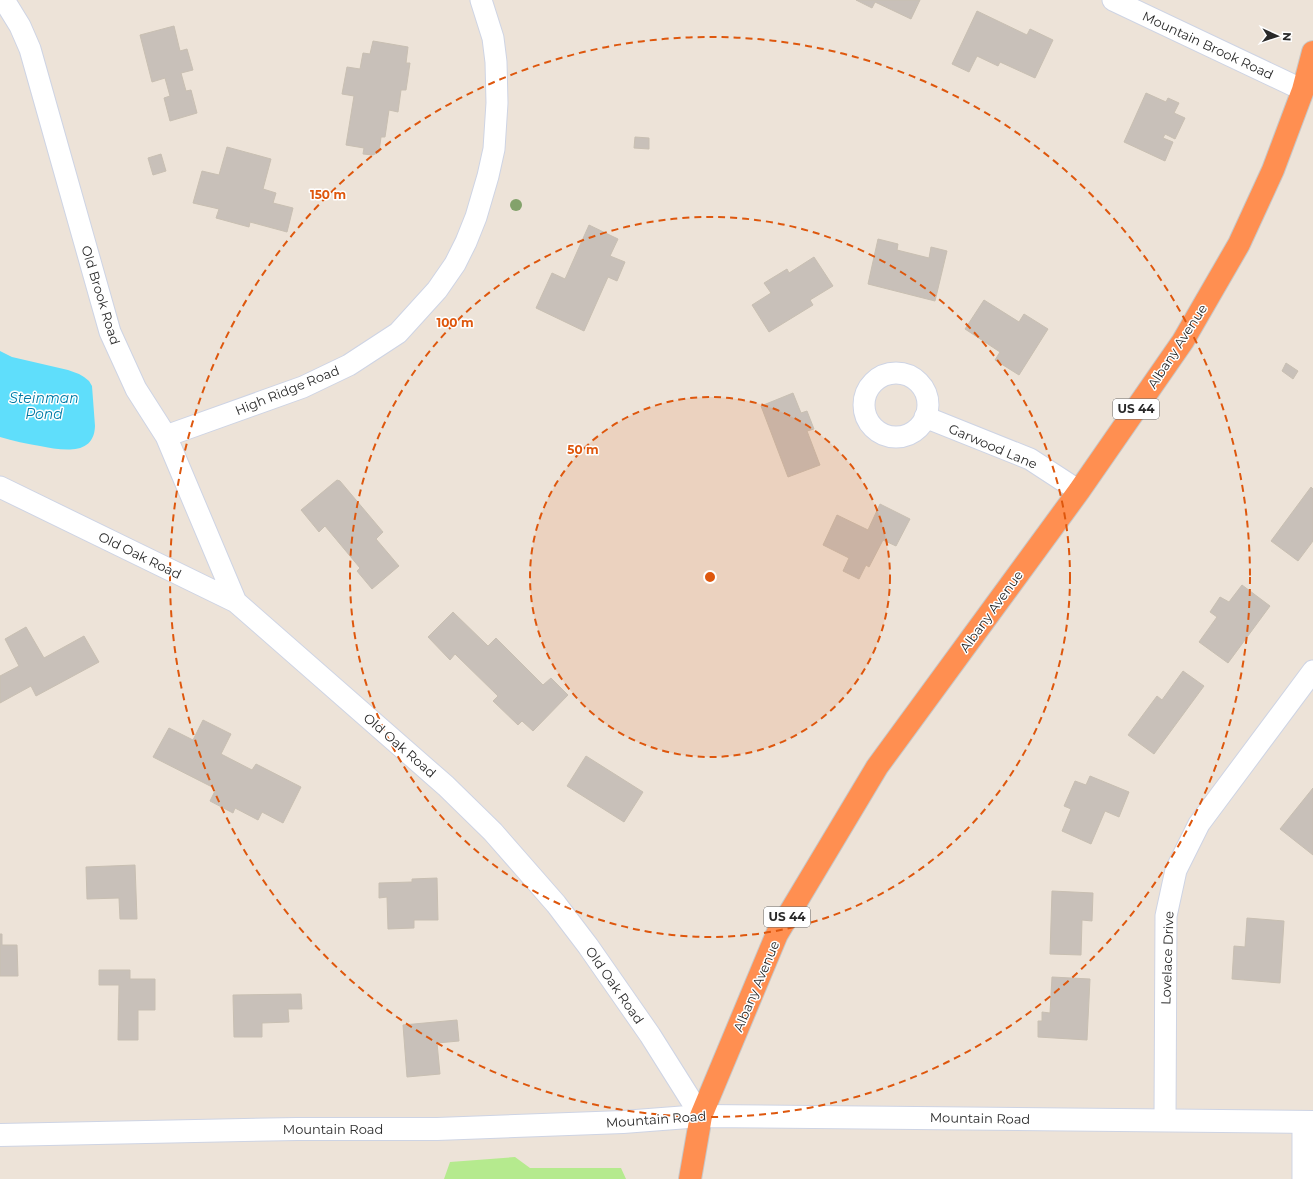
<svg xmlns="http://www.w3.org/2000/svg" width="1313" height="1179" font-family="Montserrat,sans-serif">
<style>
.green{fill:#b5ea8e}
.water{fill:#5fdefb}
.building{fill:#c8c0b9;stroke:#c8bfb2}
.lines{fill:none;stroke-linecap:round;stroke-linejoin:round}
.street-casing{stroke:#ced4e4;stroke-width:23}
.secondary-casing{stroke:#ced4e4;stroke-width:24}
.highway-casing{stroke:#c7c7c7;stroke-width:24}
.street{stroke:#fff;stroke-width:21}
.secondary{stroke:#fff;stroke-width:22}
.highway{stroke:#ff8f51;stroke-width:22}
.tree{fill:#83a26b}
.ring{fill:none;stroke:#de570d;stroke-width:2;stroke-dasharray:7 5}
.labels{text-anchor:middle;stroke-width:3;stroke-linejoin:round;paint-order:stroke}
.shield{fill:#fff;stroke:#696969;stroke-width:1}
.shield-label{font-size:12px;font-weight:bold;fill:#292929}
.street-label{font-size:13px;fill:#292929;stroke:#fff}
.water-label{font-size:14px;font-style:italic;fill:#007aa5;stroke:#fff}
.centre{fill:#de570d;stroke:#fff;stroke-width:2}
.ring-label{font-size:12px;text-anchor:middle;font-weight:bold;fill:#de570d;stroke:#fff;stroke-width:3;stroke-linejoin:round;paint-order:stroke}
</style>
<rect width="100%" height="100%" fill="#ede3d8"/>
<!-- green -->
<path class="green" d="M515 1157 530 1168H621L626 1179H444L450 1162Z"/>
<!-- water -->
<path class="water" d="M0 351 12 357 68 370 79 374 84 377 89 381 92 386 95 426C94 457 61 450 40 446 27 444 13 441 0 437Z"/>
<!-- building -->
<path class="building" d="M856 0H920L911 19 875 2 872 8Z
M977 11 1027 35 1030 29 1053 40 1035 78 1000 62 998 66 977 56 969 72 952 64Z
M174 26 180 51 187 49 193 70 181 73 186 91 191 90 197 113 170 121 164 98 170 96 165 78 152 82 140 35Z
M373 41 408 47 406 63H410L406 90H401L398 112 389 110 385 137H381L379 152 373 155 363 154 364 148 346 145 354 96 342 94 347 67 360 69 363 53 370 54Z
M1146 93 1166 102 1168 98 1179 103 1174 113 1185 118 1175 139 1165 134 1163 138 1173 142 1165 161 1124 142Z
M635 137 649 138V149L634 148Z
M227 147 271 159 263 189 276 193 273 203 293 208 287 232 250 222 249 227 216 218 219 209 193 203 202 171 219 175Z
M161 154 166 171 153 175 148 158Z
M589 225 618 239 610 256 625 262 617 281 608 277 584 331 536 308 552 273 565 279Z
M878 239 898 244 897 250 929 258 931 247 947 251 935 301 868 284Z
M814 257 833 286 810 300 813 305 769 332 752 305 771 293 764 283 787 269 789 273Z
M984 300 1019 322 1024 314 1048 329 1019 375 995 360 1000 352 965 329Z
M1286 363 1298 371 1293 379 1282 371Z
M793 393 801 413 807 411 814 429 807 431 820 465 788 477 761 406Z
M337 480 340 481 383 532 376 539 399 566 372 589 357 571 360 568 325 526 319 532 301 510Z
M1311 487 1313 489V541L1298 561 1271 541Z
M880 504 910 519 896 546 883 540 869 567 866 565 859 579 843 571 849 558 823 545 837 515 868 530Z
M1242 585 1270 606 1228 663 1199 642 1217 617 1210 612 1220 597 1229 602Z
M453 612 488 646 496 638 543 685 551 678 568 695 533 731 522 721 518 725 493 701 498 696 455 654 450 660 428 637Z
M26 627 44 658 84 636 99 662 36 696 31 686 0 703V676L19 666 5 639Z
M1183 671 1204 686 1154 754 1128 735 1157 696 1162 700Z
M203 720 231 734 221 754 252 770 256 764 301 787 283 823 262 812 258 820 235 808 233 813 210 801 216 789 153 757 169 728 193 740Z
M586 756 643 792 624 822 567 786Z
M1090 776 1129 792 1119 817 1105 811 1091 844 1062 831 1071 809 1064 806 1075 781 1086 785Z
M1313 788V855L1280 829Z
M135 865 137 919H120L119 898 87 899 86 867Z
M437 878 438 920H414V928L388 929 387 897 379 898V883L412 882V879Z
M1052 891 1093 893 1092 921 1082 920 1081 955 1050 954Z
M1247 918 1284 921 1280 983 1232 979 1234 946 1245 947Z
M0 934H2V945H17L18 976H0Z
M99 970H130V979H155V1010H138V1040H118L119 985H99Z
M1052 977 1090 979 1087 1040 1038 1037V1021H1042V1012L1050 1013Z
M301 994 302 1009H288L289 1022 262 1023V1037H234L233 995Z
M457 1020 459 1041 437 1043 440 1074 407 1077 403 1025Z"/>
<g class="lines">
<!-- street casing -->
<g class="street-casing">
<path id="street" d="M4 0 20 26 30 49 110 332 136 389 166 436 236 602
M1113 0 1303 90
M864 405a32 32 0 1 1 64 0a32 32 0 1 1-64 0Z
M925 417 1030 459 1079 491
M166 436 303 387 349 365 398 333 437 290 455 264 466 242 476 217 488 176 494 149 497 103 496 62 493 38 481 0
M0 487 236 602 446 786 493 832 556 904 588 946 650 1035 701 1116
M1165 1120 1166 916 1176 870 1199 824 1313 671
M1303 1179V1122"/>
</g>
<!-- secondary casing -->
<g class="secondary-casing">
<path id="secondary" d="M0 1135 297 1129H437L623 1122 701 1116 1313 1122"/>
</g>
<!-- highway casing -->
<g class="highway-casing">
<path id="highway" d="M690 1179 701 1116 777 934 877 767 1079 491 1183 341 1239 244 1273 170 1303 90 1313 52"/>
</g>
<!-- street -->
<use href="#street" class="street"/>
<!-- secondary -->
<use href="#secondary" class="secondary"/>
<!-- highway -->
<use href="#highway" class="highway"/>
</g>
<!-- trees -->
<circle class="tree" cx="516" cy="205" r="6"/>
<!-- distance rings -->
<circle cx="710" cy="577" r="180" fill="#de570d" fill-opacity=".12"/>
<g class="ring">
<circle cx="710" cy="577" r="180"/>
<circle cx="710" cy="577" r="360"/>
<circle cx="710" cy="577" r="540"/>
</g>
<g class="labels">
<!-- shield labels -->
<g class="shield">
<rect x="1113" y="399" width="46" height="20" rx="3"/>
<rect x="764" y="907" width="46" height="20" rx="3"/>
</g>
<g class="shield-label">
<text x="1136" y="413">US 44</text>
<text x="787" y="921">US 44</text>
</g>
<!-- street labels -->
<g class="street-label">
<text transform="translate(1208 45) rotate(25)" y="5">Mountain Brook Road</text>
<text transform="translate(101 295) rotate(73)" y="5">Old Brook Road</text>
<text transform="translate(1177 346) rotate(-57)" y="5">Albany Avenue</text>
<text transform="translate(287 390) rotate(-22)" y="5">High Ridge Road</text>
<text transform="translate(993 446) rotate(23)" y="5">Garwood Lane</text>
<text transform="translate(140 555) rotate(26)" y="5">Old Oak Road</text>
<text transform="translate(991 611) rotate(-54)" y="5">Albany Avenue</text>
<text transform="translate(400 745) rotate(41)" y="5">Old Oak Road</text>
<text transform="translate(1167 958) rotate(-88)" y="5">Lovelace Drive</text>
<text transform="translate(615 985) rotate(55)" y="5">Old Oak Road</text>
<text transform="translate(756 986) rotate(-67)" y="5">Albany Avenue</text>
<text transform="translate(980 1118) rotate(1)" y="5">Mountain Road</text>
<text transform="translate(656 1119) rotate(-4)" y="5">Mountain Road</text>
<text x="333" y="1134">Mountain Road</text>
</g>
<!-- water labels -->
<g class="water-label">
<text x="44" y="403">Steinman<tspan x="44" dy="16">Pond</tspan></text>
</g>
</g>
<circle cx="710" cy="577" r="6" class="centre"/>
<g class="ring-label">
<text x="328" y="199">150 m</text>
<text x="455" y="327">100 m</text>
<text x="583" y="454">50 m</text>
</g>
<!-- north arrow -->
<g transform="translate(1277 36) rotate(93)" stroke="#ffffff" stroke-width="3" paint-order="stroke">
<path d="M0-3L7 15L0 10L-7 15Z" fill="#292929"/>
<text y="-6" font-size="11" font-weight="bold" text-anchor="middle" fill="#292929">N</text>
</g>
</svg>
